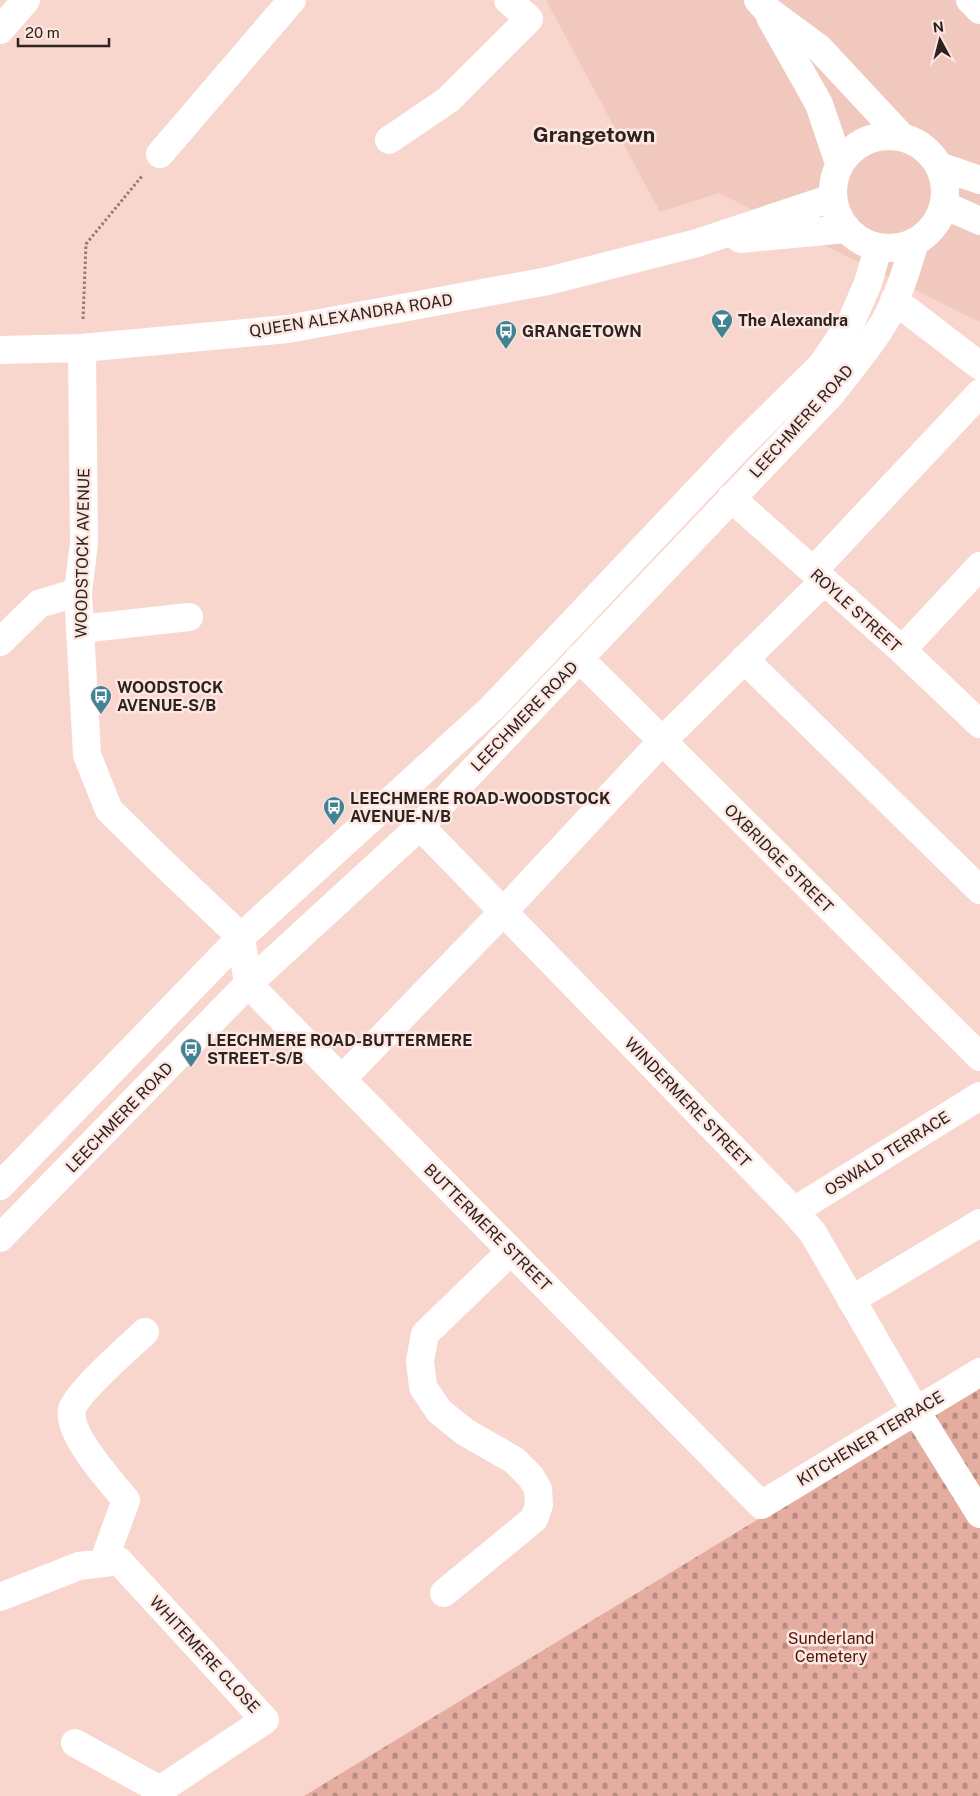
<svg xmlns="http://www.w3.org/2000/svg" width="980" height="1796" font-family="'Public Sans',sans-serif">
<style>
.built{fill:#f0c8bd}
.cemetery{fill:url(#cemetery-stones)}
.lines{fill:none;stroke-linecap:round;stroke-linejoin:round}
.path{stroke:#917b75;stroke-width:3;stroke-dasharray:2.5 2.5;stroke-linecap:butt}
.minor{stroke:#fff;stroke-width:28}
.major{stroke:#fff;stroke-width:28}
.labels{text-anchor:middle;stroke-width:5;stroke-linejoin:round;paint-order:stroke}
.street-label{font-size:16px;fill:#2e221e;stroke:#fce7e2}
.poi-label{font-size:16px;font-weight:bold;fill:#2e221e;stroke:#fce7e2;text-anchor:start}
.park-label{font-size:16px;fill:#501608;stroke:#fce7e2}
.district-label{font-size:21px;font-weight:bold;fill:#2e221e;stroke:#fce7e2}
</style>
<defs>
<pattern id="cemetery-stones" width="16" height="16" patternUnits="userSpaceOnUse" patternTransform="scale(1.25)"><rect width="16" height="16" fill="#e5ad9f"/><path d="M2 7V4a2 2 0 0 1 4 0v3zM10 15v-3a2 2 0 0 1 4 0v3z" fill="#ba8c81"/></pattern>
</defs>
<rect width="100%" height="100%" fill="#f8d6ce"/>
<!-- built -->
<path class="built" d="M546 0H971L980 8V322L719 193 660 212Z"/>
<!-- cemetery -->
<path class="cemetery" d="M980 1384V1796H304Z"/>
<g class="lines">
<!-- path -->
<path class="path" d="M83 319 86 244 142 176"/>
<!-- minor -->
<path class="minor" d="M970 0 980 10
M0 30 26 0
M389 140 448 100 529 19 508 0
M160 154 292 0
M740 239 846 229
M894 300 980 366
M82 348 84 543 78 592 87 755 109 810 163 863 241 937 248 984 761 1505 980 1372
M0 350 82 348 288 329 548 281 697 243 832 198
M731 498 902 650 980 724
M813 571 980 393
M80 629 189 617
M0 642 39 604 78 592
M902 650 980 566
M579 658 980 1057
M744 659 980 890
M420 826 794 1211 813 1233 916 1411 980 1514
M342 1079 503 912 662 741 824 581
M0 1186 241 937 492 708 741 445 822 365 852 320 868 283 878 248
M794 1211 980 1096
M0 1238 248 984 420 826 831 394C849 370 871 346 886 319 899 295 907 268 915 242
M851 1300 980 1223
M103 1563 126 1500C111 1482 67 1434 72 1410 75 1394 130 1346 145 1332
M444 1593 534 1519 539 1505 538 1489 531 1477 514 1460 465 1432 439 1411 423 1387 420 1361 425 1334 511 1251
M0 1597 79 1566 119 1561 265 1720 160 1790 75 1743"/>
<!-- major -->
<path class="major" d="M758 0 766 9 819 48 901 136
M770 17 819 104 839 163
M833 192a56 56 0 1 1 112 0a56 56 0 1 1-112 0Z
M939 166 980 180
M944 205 980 221"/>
</g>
<!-- icons -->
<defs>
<g id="bar-pin" transform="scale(1.125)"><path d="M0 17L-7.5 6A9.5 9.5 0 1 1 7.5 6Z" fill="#418395" stroke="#fce7e2"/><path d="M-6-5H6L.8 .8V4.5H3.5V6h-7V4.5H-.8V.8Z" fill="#fff"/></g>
<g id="bus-pin" transform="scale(1.125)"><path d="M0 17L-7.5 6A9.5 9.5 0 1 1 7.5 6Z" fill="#418395" stroke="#fce7e2"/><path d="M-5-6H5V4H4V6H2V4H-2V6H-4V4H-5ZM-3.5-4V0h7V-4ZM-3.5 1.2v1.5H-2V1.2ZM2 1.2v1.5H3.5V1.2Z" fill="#fff"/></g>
</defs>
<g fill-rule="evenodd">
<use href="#bar-pin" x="722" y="320"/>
<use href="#bus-pin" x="506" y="331"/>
<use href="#bus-pin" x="101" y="696"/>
<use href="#bus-pin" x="334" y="807"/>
<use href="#bus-pin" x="191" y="1049"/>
</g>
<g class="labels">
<!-- street labels -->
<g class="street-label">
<text transform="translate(351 315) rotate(-9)" y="6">QUEEN ALEXANDRA ROAD</text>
<text transform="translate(801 421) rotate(-48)" y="6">LEECHMERE ROAD</text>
<text transform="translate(82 553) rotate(-89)" y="6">WOODSTOCK AVENUE</text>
<text transform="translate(856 610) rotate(42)" y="6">ROYLE STREET</text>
<text transform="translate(524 716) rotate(-46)" y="6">LEECHMERE ROAD</text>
<text transform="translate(779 858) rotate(45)" y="6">OXBRIDGE STREET</text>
<text transform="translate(688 1102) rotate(46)" y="6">WINDERMERE STREET</text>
<text transform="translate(119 1117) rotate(-46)" y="6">LEECHMERE ROAD</text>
<text transform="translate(887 1153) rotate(-32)" y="6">OSWALD TERRACE</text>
<text transform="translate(488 1227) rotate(45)" y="6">BUTTERMERE STREET</text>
<text transform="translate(870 1438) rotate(-31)" y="6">KITCHENER TERRACE</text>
<text transform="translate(205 1654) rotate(47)" y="6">WHITEMERE CLOSE</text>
</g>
<!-- poi labels -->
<g class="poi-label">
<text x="738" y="326">The Alexandra</text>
<text x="522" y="337">GRANGETOWN</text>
<text x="117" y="693">WOODSTOCK<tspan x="117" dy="18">AVENUE-S/B</tspan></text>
<text x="350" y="804">LEECHMERE ROAD-WOODSTOCK<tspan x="350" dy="18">AVENUE-N/B</tspan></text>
<text x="207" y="1046">LEECHMERE ROAD-BUTTERMERE<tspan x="207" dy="18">STREET-S/B</tspan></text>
</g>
<!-- park labels -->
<g class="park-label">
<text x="831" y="1644">Sunderland<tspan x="831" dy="18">Cemetery</tspan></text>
</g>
<!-- district labels -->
<g class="district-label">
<text x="594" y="142">Grangetown</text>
</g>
</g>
<!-- north arrow -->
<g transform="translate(940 40) rotate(353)" stroke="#fce7e2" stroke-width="4" paint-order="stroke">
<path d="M0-4L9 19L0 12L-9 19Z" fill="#2e221e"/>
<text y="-8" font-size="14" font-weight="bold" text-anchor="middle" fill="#2e221e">N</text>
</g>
<!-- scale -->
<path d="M18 38v8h91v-8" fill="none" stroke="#2e221e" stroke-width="2.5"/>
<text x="25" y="38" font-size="15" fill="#2e221e" stroke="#fce7e2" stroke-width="4" paint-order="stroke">20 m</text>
</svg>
